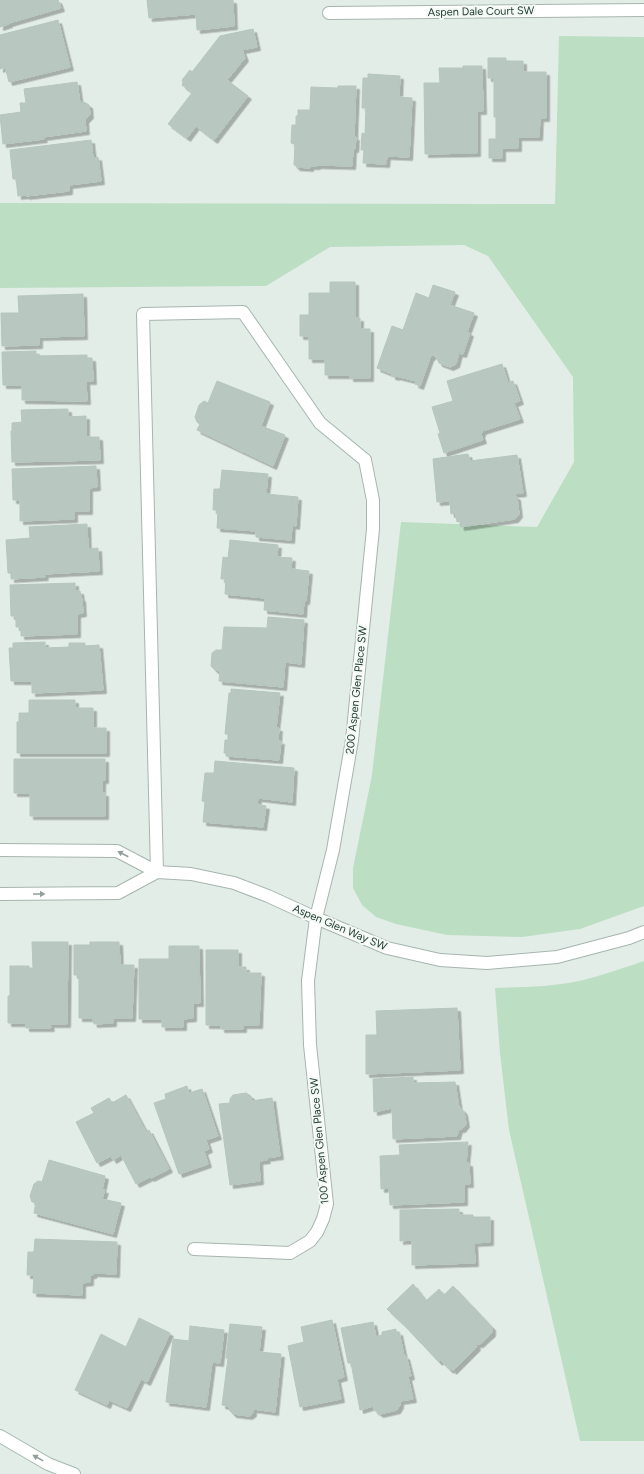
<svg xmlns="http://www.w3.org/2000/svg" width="644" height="1474" font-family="Figtree,sans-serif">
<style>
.green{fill:#bcdec3}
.building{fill:#b8c8c1;stroke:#b5c6be;filter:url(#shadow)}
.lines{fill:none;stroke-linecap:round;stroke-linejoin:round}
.lane-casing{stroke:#a6b5af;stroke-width:14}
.street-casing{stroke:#a6b5af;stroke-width:14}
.secondary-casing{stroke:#a1b8af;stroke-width:14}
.lane{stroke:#fff;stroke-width:12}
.street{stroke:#fff;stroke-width:12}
.secondary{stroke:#fff;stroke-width:12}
.oneway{fill:#919e9a}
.labels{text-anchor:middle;stroke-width:4;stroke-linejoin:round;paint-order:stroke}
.street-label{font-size:11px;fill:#233e35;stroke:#f4f9f6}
</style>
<defs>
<filter id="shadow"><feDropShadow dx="3.5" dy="3.5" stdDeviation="0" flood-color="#0004"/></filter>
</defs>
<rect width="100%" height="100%" fill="#e3ede8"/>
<!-- green -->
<path class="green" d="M559 36 644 37V906L580 929 522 937 447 935 396 924 376 917 362 905 353 888V868L372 775 401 522 537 527 574 462 573 377 488 256 464 245 330 247 266 286 0 288V203L555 204Z
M644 961V1441H580L509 1130 500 1053 495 988C522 987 551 987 579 981 601 976 623 968 644 961Z"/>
<!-- building -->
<path class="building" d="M0 0H58L61 8 9 23V24L0 27Z
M147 0H233L234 26 197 30 196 14 149 18Z
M58 20 70 67 9 82 5 67 0 69V35Z
M253 29 257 47 242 50 245 58 227 80 248 96 214 140 196 126 187 138 168 124 192 93 182 85 183 82 182 80 190 70 192 72 220 36Z
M488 58H506V61H523V72H546V118H540L539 137H518V148H502V158H489V139H496V117H494V78H488Z
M463 66H482L483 111H477V153L425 154 424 83H440L439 68H463Z
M368 74 400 76 399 97 412 98 409 157 387 156 386 164 363 163 364 150H361L362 133 365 134 366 108H362L363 78H368Z
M77 82 80 103 84 102 89 105 90 115 85 120 86 131 43 137 44 139 3 144 0 115 21 112 20 103H26L24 89Z
M338 86H356L354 137H356L355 149H353L352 166 317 165V166H310V168L296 167V165H294L295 144 291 143 292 125H296V116H298V110H310L311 87 338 88Z
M91 140 93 158 98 157 101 181 69 185V191L26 196V195L18 196 16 179H13L10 150Z
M330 282H355V318H360V329H370V378H350V375H325V359H309V336H300V315H309V293H330Z
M433 285 455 292 450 305 474 313 467 332 470 333 463 354 459 353 456 364 450 367 439 363 436 357 433 355 430 358 420 386 415 384 416 381 396 376V377L392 376V374L377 368 392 326 403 330 416 293 429 298Z
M83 294 84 336 39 337V345L2 346 1 313H19L18 296Z
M36 351V356L87 355V358H92L93 381H86L87 401 22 400V385H3L2 352Z
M502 364 508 383 513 381 520 401 514 403 520 419 482 431V433L481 434 483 440 444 453 438 434 440 433 432 407 453 401 447 381Z
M217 381 270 402 261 426 285 435 273 466 197 430 200 424 197 422 195 417 199 405 204 401 208 403Z
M68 409V417L86 416V437H99L100 460 12 462 11 431H12V423L22 422 21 410Z
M468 454 470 461 517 455 523 493 512 494 517 497 519 514 515 519 461 527 460 521 457 522 456 513 451 514 450 501 437 502 433 459Z
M96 466 97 487 89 488V511H74V519L20 521V500H13L12 469Z
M222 470 268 474 266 494 298 497 296 526 292 525 291 540 256 537V531L217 528 218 510H213L214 489H220Z
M87 524 88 549 98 548 99 571 44 574 45 577 11 579V573H8L6 540 30 538 29 527Z
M230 540 278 545 277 557 292 558 291 569 309 571 306 601H304L303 614 264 610 265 598 225 594 226 579H221L223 557 228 558Z
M75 583V591H80L81 598H82L83 613 77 614V634L21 636V627H16V616H11L10 585Z
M268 617 304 620 301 664 285 662 283 687 219 681 220 671 215 670 211 666 212 653 216 650H222L224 627 267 628Z
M45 642V648L69 647V643H85V646L99 645 103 690 32 693V681H11L9 648H13V643Z
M231 689 280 693 276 728H279L278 741H281L279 760 226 756V753H224L225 740H228V734H225L229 693H231Z
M29 700H75V708H93V728H106V753H17V722H19V713H29Z
M14 759H105V780H102V793H105V816H30V793H14Z
M215 761 294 768 292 802 258 798 257 804 266 806 263 827 203 822 205 802 202 801 205 773H214Z
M32 942H68L67 1024H50L51 1028H26V1023H8V996H10V966H29V968H33Z
M90 942H119L120 965H134L132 1018H113V1023L94 1024 93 1018H79V975H74V945H90Z
M169 946H199L200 1003H193V1018L183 1019V1027H162V1019H139V959H169Z
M206 950H238V967H246V973H261L259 1025H243V1029H221V1025H206Z
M457 1008 460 1070 366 1074V1035H377L376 1011Z
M413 1077V1083L455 1082 459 1108H461L464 1112 466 1124 462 1129H459L457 1136 393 1139 392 1108 374 1112 373 1079Z
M187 1086 189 1093 202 1089 218 1136 206 1140 209 1149 204 1151 208 1164 179 1174 154 1103 166 1099 165 1094Z
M246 1093 251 1096V1101L272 1098 280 1156 266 1158 267 1160 259 1161 260 1181 230 1185 219 1104 230 1103V1099L233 1095Z
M126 1095 146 1132 149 1130 169 1169 151 1178 150 1177 136 1184 121 1155 113 1160 111 1156 97 1163 76 1122 94 1113 91 1108 109 1098 112 1103Z
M468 1142 466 1163H469L470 1184H464V1202L390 1205 389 1188 381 1189 380 1156 400 1155 399 1145Z
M49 1160 105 1176 102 1190H105L102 1199 121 1203 113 1234 34 1213 36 1202H32L30 1196 34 1184 38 1181 42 1182Z
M459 1209V1215H473V1217H490V1242L474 1243 475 1263 412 1265V1240L400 1241V1210Z
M35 1239 117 1242 116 1274 94 1273 93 1275H90V1282L82 1283V1295L33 1293 34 1275H27L28 1252H34Z
M413 1284 426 1301 439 1289 444 1295 453 1286 492 1327V1333L480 1344H476L477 1347 453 1371 451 1368 450 1370 440 1360 439 1362 405 1326 387 1309Z
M139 1318 170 1333 147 1382 141 1379 127 1408 109 1400 107 1405 75 1390 101 1334 126 1347Z
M332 1320 344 1377 337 1379 341 1399 300 1407 288 1346 304 1342 301 1327Z
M373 1322 376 1337 382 1335V1332L396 1329V1332H399L404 1356H406L411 1376 408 1377 413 1399 400 1401V1405L397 1410 380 1414 374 1410 373 1406 360 1410 351 1363H348L341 1328Z
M230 1324 262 1327 259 1352 281 1354 275 1412 253 1409V1413L249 1416 233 1414 229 1410 230 1407 222 1405 228 1358H226Z
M190 1326 224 1330 220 1363 212 1362 206 1407 166 1402 173 1339 189 1341Z"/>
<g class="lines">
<!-- lane casing -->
<g class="lane-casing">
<path id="lane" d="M157 872 143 314 243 312 320 423 365 460"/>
</g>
<!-- street casing -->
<g class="street-casing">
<path id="street" d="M329 13 644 10
M0 850 117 851 157 872 191 874 234 883 268 896 316 918 387 948 440 960 487 963 557 957 629 938 644 932
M0 894 118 893 157 872
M194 1249 290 1253 310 1241 317 1232 323 1219 327 1204 310 1045 308 981 316 918 333 850 352 740 373 529V500L365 460"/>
</g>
<!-- secondary casing -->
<g class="secondary-casing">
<path id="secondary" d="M0 1436 48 1464 74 1474"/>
</g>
<!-- lane -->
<use href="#lane" class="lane"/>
<!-- street -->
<use href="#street" class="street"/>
<!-- secondary -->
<use href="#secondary" class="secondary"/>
</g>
<!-- one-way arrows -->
<defs><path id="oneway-solid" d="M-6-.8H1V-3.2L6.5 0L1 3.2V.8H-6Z"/></defs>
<g class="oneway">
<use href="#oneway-solid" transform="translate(123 854) rotate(-152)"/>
<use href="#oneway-solid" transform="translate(39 894)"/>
<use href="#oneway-solid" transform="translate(38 1458) rotate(-151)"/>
</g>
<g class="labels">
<!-- street labels -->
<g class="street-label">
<text transform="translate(481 11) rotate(-1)" y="4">Aspen Dale Court SW</text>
<text transform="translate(356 690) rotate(-84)" y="4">200 Aspen Glen Place SW</text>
<text transform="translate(340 927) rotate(23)" y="4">Aspen Glen Way SW</text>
<text transform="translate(319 1141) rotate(-95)" y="4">100 Aspen Glen Place SW</text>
</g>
</g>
</svg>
